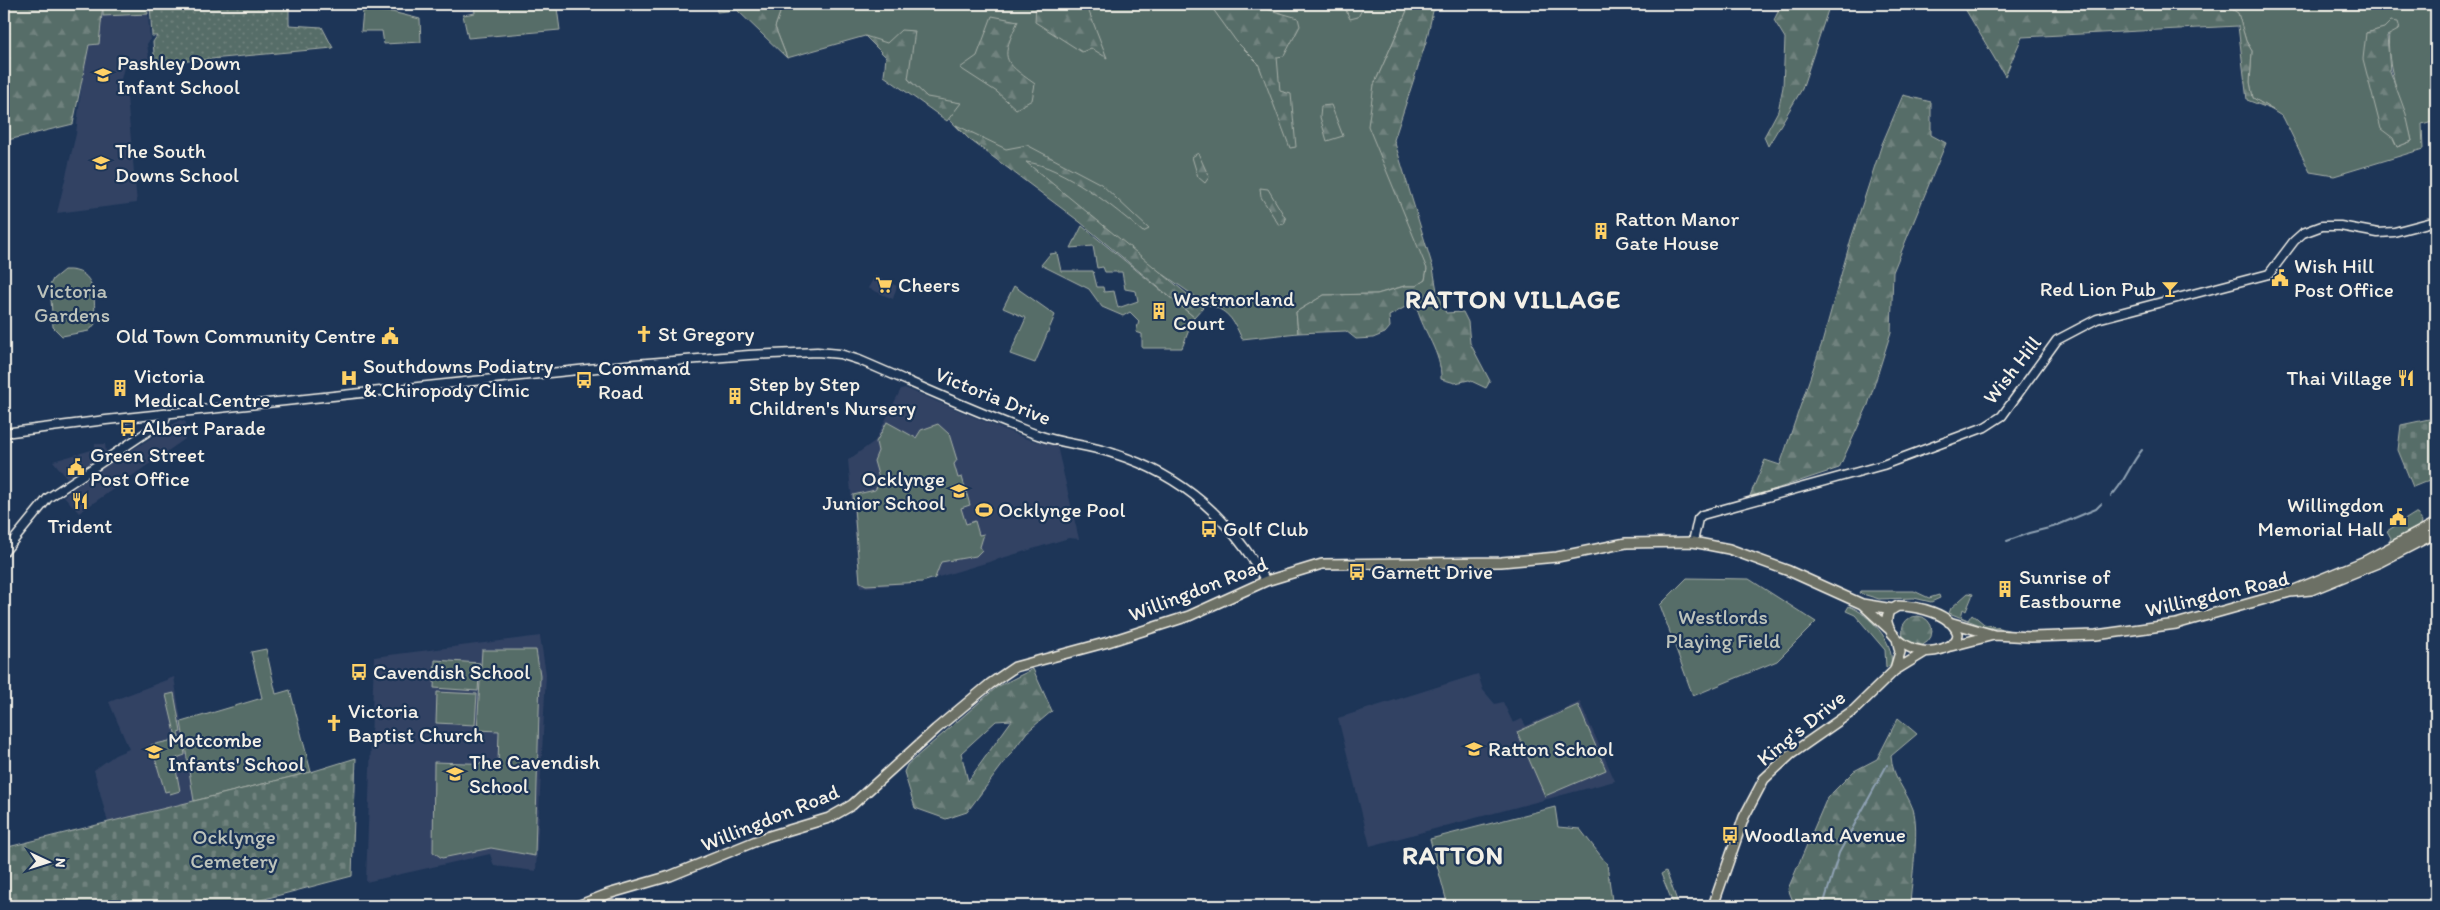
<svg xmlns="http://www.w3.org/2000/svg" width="2440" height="910" font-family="Itim,sans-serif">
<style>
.built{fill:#314264}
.green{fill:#576d68;stroke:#a6afa8;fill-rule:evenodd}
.forest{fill:url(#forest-firs);stroke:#a6afa8;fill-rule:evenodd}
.cemetery{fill:url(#cemetery-stones);stroke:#a6afa8}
.garden{fill:url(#garden-dots);stroke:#a6afa8}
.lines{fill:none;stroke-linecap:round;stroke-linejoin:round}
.stream{stroke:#8ea1b3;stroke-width:2}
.tertiary-casing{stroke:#f4f1e8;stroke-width:11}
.primary-casing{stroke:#f4f1e8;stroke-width:12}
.tertiary{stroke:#1d3557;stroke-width:8}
.primary{stroke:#6c7065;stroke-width:9}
.labels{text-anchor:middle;stroke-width:4.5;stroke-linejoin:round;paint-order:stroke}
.poi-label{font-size:21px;fill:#f4f1e8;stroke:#1d3557;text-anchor:start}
.park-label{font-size:21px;fill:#bdc3bb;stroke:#1d3557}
.street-label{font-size:21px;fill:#f4f1e8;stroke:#1d3557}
.district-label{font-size:26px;font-weight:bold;letter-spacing:1px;fill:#f4f1e8;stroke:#1d3557}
</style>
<defs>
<pattern id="forest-firs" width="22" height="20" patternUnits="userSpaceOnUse" patternTransform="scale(1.25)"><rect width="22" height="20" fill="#576d68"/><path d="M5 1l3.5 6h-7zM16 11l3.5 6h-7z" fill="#70827e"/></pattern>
<pattern id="cemetery-stones" width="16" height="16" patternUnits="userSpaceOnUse" patternTransform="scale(1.25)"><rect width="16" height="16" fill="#576d68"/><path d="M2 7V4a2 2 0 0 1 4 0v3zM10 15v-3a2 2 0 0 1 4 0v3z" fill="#70827e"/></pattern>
<pattern id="garden-dots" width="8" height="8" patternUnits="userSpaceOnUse" patternTransform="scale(1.25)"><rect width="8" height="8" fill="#576d68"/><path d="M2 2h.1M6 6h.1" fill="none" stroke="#70827e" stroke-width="1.8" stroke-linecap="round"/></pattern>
</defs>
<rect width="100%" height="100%" fill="#1d3557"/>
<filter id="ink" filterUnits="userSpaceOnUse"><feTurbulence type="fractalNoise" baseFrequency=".02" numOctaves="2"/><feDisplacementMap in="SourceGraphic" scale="10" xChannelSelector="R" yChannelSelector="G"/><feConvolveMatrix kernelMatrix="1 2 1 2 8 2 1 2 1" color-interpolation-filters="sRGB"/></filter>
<g filter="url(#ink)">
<!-- built -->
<path class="built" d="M148 14 150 40 147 44 150 65 124 67 121 79 122 87H126L137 203 57 213 76 134 81 89 89 45 99 44 101 16Z
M875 276 897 286 893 299 868 288Z
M905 388 1027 439 1057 446 1079 539 1069 538 922 582 860 588 848 460 875 441 901 389Z
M180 420 186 422 185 439 79 513 64 496 93 474Z
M95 444H105L106 453 67 478 53 461 95 449Z
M540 636 546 674 536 871 494 866 490 854 366 882 374 657Z
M1478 674 1483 690 1495 704 1503 702 1513 723 1522 719 1526 726 1580 702 1615 781 1370 846 1338 718Z
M174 677 194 801 108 823 94 770 115 755 129 749 109 702Z"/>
<!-- green -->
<path class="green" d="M103 4H147L148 14 103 16Z
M467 4H551L550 7 557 8 560 30 468 38 463 15 475 13 474 5Z
M783 4H1410L1374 85 1427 269 1425 280 1416 286H1404L1377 294 1324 295 1296 312 1298 333 1242 339C1233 319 1228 310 1206 304L969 139 865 36 787 58 775 27Z
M2224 4H2436V120L2422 124 2423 149 2334 176 2310 172 2283 117 2253 98 2250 82 2252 51 2246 41 2238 14ZM2391 21C2381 63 2403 100 2412 141L2397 147 2366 33 2385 28Z
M363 11 392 12 420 19 421 42 384 44 382 31H361Z
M1082 226 1194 317 1182 348H1142V334L1136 332 1139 321 1130 312 1123 316 1102 307 1089 289 1041 265 1050 254 1057 253 1061 271H1093L1097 287H1103L1104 292 1114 291 1118 308 1138 301 1136 291 1125 289 1122 272H1105L1103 267 1097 268 1093 246 1071 248Z
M64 270C98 268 94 298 95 324L89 331 62 336 53 327 50 285 53 279Z
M1014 286 1055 315 1035 363 1010 354 1026 318 1003 308Z
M887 422 916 438 921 430 938 424 949 434 957 460 954 464 958 478 962 477 970 505 961 508 966 524 975 521 979 535 984 534 980 547 982 550 976 556 941 562 935 578 922 582 866 585 860 582 853 495 875 490 880 482 874 461 878 451 876 442Z
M2414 514H2417L2422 521 2421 525 2389 542 2391 538 2387 531Z
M1687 578 1749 579 1816 622 1777 661 1693 696 1660 605Z
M1860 591H1914L1929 598 1939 595 1940 598 1931 602 1914 598 1879 599 1859 593Z
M1968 593 1973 594 1966 611 1963 609 1961 617 1968 620 1972 614 1984 624 2012 631 1985 627 1949 613 1951 608Z
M1849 606C1869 614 1895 642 1891 664L1886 668 1885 650 1855 615 1846 611Z
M266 649 276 694 290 690 311 772 194 801 181 722 262 698 251 652Z
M482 650H536L540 675 535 856 491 848 442 858 433 852 434 762 498 764 499 731 477 730Z
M435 660 480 663 478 691 434 688Z
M437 692 477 694 475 725 436 723Z
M174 693 181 732 178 733 180 740H183L185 755 174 759 180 791 170 794 169 791 165 792 151 745 169 741 176 737 166 695Z
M1578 705 1606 770 1545 796 1517 732Z
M1555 807 1558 827 1580 829 1607 864 1612 901 1586 906H1448L1430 839Z
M1666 871 1679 906H1674L1661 874Z"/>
<!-- forest -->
<path class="forest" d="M4 4H103L99 44 89 45 73 124 4 141Z
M716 4H783L775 27 787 58 737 10 717 12Z
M1036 4H1086L1107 58 1091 48 1082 52 1035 22Z
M1211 4H1249L1298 18 1300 26 1284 56 1277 57 1280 91 1291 94 1296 147 1290 148 1258 63 1236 41 1210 5Z
M1343 4H1365L1358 17 1350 19Z
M1410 4H1446L1433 11 1426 42 1394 140 1433 268 1437 291 1446 313 1463 312 1468 322 1470 343 1490 381 1486 388 1469 380 1455 383 1441 379C1442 353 1423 332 1417 308L1409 305 1389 316 1390 327 1385 333 1373 338 1356 339 1346 331 1298 333 1296 312 1324 295 1377 294 1405 286H1416L1425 280 1427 269 1368 126 1374 85Z
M1782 4H1830L1802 89 1768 146 1764 137 1778 111 1783 87 1785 38 1774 20Z
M1965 4H2224L2238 13 2246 41 2252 51 2250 82 2253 98 2273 110 2247 100 2238 26 2022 37 2005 76 1964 7Z
M992 16 1018 21C1001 59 1001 60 1035 84L1032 100 1016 109 997 92 960 68 977 56Z
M2391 21 2398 22 2400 29 2387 36 2390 71 2406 114 2412 141 2397 147 2393 138 2381 129 2363 59 2366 33 2384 28Z
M901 30 915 31 908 79 927 97 961 103 947 121 884 76 886 57 865 36 887 43Z
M1903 95 1931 102V135L1946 143 1893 272 1891 332 1868 405 1839 468 1749 498 1765 460 1780 465 1822 343 1851 239 1882 144Z
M1331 105 1343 136 1327 141 1320 117 1321 106Z
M956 125 1006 149 1027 145 1101 184 1149 229 1143 232C1115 208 1063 166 1026 162L1203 307 1194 317 1080 222 969 139Z
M1198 153 1209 177 1205 183 1198 177 1192 157Z
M1260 188 1268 189 1286 219 1284 224 1279 225 1261 197Z
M1902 631a15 15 0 1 1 30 0a15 15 0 1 1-30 0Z
M1033 669 1052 711 1027 732 967 812 946 819 915 808 904 772 907 765 997 687ZM1012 720 968 781 961 753 996 721Z
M1898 718 1917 734 1891 756C1892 777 1906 790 1913 809 1920 831 1911 882 1910 906H1795L1788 889 1827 798 1854 771 1877 759Z"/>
<!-- cemetery -->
<path class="cemetery" d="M2429 419 2436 432V480L2435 478 2413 487 2398 450 2401 425Z
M356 758 352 876 238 906H4V848L311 772Z"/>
<!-- garden -->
<path class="garden" d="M150 4H324L323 7 289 6V25L322 27 333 48 155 64 153 42 157 36H152Z"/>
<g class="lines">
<!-- stream -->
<path class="stream" d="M2111 496C2124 484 2130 464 2142 450
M2007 541 2029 533 2053 527 2096 509 2101 504
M1823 906 1839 853 1887 765"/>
<!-- tertiary casing -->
<g class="tertiary-casing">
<path id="tertiary" d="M4 433 106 420 635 364 749 355 817 352 840 354 859 360C918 385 977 413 1038 435 1063 444 1090 445 1115 454 1184 476 1230 519 1266 581
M1693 542 1698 519 1702 515 1883 465 1985 427 2002 416 2057 340 2097 319 2269 274 2294 241 2303 233 2322 226H2340L2378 233 2394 232 2436 221
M4 552 48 498 165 420 166 415"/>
</g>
<!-- primary casing -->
<g class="primary-casing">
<path id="primary" d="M2292 591 2365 561 2436 523
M1862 604 1893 609
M1898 606C1917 606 1951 613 1958 634L1956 642C1934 657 1909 654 1892 633 1887 626 1885 620 1889 611Z
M1949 622 1994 635 2031 637 2096 635 2176 624 2290 592 2311 590 2380 562 2436 533
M1951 646 1994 635
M1895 669 1900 652 1897 639
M577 906 608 894 670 876 766 837 829 818 852 805 936 729 990 684 1015 667 1108 642 1189 616 1266 581 1322 564 1501 562 1557 557 1626 543 1693 542 1729 549 1789 571 1862 604 1888 628
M1713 906 1744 817 1764 779 1791 754 1854 710 1894 671 1925 652"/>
</g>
<!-- tertiary -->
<use href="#tertiary" class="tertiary"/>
<!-- primary -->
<use href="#primary" class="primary"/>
</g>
</g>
<!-- icons -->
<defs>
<g id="school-bare" transform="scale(1.35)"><path d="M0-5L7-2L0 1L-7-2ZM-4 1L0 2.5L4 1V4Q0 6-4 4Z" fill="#ffd166" stroke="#1d3557" stroke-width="2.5" paint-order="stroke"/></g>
<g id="building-bare" transform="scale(1.35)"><path d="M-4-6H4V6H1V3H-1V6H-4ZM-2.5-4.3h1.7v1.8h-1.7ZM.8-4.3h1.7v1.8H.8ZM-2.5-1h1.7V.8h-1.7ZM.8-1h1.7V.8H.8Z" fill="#ffd166" stroke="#1d3557" stroke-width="2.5" paint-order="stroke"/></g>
<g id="civic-bare" transform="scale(1.35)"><path d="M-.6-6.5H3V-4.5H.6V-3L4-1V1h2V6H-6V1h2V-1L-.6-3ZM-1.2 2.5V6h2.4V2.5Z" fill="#ffd166" stroke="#1d3557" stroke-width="2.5" paint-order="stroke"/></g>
<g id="supermarket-bare" transform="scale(1.35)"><path d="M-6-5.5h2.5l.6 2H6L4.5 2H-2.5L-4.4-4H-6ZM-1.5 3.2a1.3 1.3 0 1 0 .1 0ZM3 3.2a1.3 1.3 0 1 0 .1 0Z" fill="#ffd166" stroke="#1d3557" stroke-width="2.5" paint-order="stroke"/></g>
<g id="bar-bare" transform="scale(1.35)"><path d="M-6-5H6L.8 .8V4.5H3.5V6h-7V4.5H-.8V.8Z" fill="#ffd166" stroke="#1d3557" stroke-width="2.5" paint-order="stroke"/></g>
<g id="church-bare" transform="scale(1.35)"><path d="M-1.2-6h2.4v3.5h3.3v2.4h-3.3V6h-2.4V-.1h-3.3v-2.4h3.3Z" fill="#ffd166" stroke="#1d3557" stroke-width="2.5" paint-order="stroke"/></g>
<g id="hospital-bare" transform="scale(1.35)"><path d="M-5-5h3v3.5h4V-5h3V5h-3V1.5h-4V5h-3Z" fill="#ffd166" stroke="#1d3557" stroke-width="2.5" paint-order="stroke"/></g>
<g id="restaurant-bare" transform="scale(1.35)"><path d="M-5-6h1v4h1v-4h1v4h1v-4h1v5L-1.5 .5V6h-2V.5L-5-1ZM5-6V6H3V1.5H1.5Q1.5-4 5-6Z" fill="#ffd166" stroke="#1d3557" stroke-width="2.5" paint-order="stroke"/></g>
<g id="bus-bare" transform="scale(1.35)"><path d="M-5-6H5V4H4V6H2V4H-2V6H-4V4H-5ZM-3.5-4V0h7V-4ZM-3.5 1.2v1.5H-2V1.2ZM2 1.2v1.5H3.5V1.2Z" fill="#ffd166" stroke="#1d3557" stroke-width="2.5" paint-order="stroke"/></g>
<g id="stadium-bare" transform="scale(1.35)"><path d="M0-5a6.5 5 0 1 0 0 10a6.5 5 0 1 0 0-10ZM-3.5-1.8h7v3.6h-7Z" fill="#ffd166" stroke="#1d3557" stroke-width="2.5" paint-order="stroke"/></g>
</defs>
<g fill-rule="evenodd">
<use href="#school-bare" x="103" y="75"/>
<use href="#school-bare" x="101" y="163"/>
<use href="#building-bare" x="1601" y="231"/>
<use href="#civic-bare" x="2280" y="278"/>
<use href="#supermarket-bare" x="884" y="285"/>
<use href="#bar-bare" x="2170" y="289"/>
<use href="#building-bare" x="1159" y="311"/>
<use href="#church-bare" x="644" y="334"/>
<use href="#civic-bare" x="390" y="336"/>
<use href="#hospital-bare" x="349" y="378"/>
<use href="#restaurant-bare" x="2406" y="378"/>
<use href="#bus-bare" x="584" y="380"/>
<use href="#building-bare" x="120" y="388"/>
<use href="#building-bare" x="735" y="396"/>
<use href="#bus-bare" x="128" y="428"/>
<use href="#civic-bare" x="76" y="467"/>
<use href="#school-bare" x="959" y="491"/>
<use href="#restaurant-bare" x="80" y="501"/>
<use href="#stadium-bare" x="984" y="510"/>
<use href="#civic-bare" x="2398" y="517"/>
<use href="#bus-bare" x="1209" y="529"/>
<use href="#bus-bare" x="1357" y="572"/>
<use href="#building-bare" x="2005" y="589"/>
<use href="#bus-bare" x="359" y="672"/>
<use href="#church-bare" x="334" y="723"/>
<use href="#school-bare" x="1474" y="749"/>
<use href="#school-bare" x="154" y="752"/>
<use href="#school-bare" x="455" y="774"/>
<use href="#bus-bare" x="1730" y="835"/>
</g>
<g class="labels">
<!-- poi labels -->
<g class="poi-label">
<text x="117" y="70">Pashley Down<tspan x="117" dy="24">Infant School</tspan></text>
<text x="115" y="158">The South<tspan x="115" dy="24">Downs School</tspan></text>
<text x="1615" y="226">Ratton Manor<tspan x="1615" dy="24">Gate House</tspan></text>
<text x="2294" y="273">Wish Hill<tspan x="2294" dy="24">Post Office</tspan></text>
<text x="898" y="292">Cheers</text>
<text x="2156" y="296" text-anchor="end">Red Lion Pub</text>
<text x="1173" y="306">Westmorland<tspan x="1173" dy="24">Court</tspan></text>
<text x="658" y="341">St Gregory</text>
<text x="376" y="343" text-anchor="end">Old Town Community Centre</text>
<text x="363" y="373">Southdowns Podiatry<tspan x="363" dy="24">&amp; Chiropody Clinic</tspan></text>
<text x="598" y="375">Command<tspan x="598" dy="24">Road</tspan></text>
<text x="134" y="383">Victoria<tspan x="134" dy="24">Medical Centre</tspan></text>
<text x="2392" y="385" text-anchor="end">Thai Village</text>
<text x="749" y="391">Step by Step<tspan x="749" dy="24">Children's Nursery</tspan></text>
<text x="142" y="435">Albert Parade</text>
<text x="90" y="462">Green Street<tspan x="90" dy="24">Post Office</tspan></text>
<text x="945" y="486" text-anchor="end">Ocklynge<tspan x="945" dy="24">Junior School</tspan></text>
<text x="2384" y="512" text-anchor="end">Willingdon<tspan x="2384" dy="24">Memorial Hall</tspan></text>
<text x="998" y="517">Ocklynge Pool</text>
<text x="80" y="533" text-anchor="middle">Trident</text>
<text x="1223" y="536">Golf Club</text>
<text x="1371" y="579">Garnett Drive</text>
<text x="2019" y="584">Sunrise of<tspan x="2019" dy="24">Eastbourne</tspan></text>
<text x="373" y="679">Cavendish School</text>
<text x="348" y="718">Victoria<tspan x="348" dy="24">Baptist Church</tspan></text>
<text x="168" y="747">Motcombe<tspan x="168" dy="24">Infants' School</tspan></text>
<text x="1488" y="756">Ratton School</text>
<text x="469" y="769">The Cavendish<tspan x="469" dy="24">School</tspan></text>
<text x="1744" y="842">Woodland Avenue</text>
</g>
<!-- park labels -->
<g class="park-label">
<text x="72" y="298">Victoria<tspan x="72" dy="24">Gardens</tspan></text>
<text x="1723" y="624">Westlords<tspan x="1723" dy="24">Playing Field</tspan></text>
<text x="234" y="844">Ocklynge<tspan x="234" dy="24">Cemetery</tspan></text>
</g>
<!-- street labels -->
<g class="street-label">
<text transform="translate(2012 370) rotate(-52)" y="7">Wish Hill</text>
<text transform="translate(993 396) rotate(22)" y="7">Victoria Drive</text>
<text transform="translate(1198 589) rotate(-21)" y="7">Willingdon Road</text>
<text transform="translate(2217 594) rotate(-13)" y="7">Willingdon Road</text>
<text transform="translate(1801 728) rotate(-39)" y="7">King's Drive</text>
<text transform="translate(770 818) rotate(-22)" y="7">Willingdon Road</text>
</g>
<!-- district labels -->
<g class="district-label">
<text x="1513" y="308">RATTON VILLAGE</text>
<text x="1453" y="864">RATTON</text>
</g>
</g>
<!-- margin -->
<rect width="2440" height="910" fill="none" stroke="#1d3557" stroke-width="20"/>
<rect x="10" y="10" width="2420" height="890" fill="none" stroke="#f4f1e8" stroke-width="2" filter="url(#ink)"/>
<!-- north arrow -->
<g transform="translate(48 862) rotate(94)" stroke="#1d3557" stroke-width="4" paint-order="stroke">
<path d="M0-4L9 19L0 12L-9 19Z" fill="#f4f1e8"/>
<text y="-8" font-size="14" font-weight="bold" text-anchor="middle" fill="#f4f1e8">N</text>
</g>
</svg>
